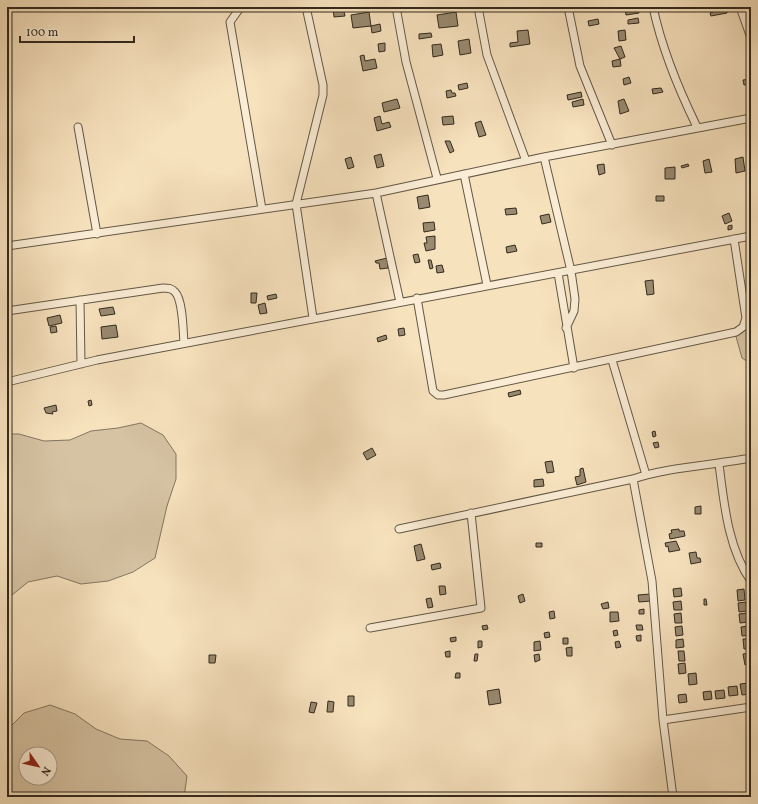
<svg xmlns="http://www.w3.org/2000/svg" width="758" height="804" font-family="Vollkorn,serif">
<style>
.green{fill:#d6c3a3;stroke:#847660;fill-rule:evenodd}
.building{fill:#998a71;stroke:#332a1d}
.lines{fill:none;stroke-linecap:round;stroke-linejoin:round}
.minor-casing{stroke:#645845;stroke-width:9}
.minor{stroke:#faecd5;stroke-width:7}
</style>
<rect width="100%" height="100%" fill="#f7e2be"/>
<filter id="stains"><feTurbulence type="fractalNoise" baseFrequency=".005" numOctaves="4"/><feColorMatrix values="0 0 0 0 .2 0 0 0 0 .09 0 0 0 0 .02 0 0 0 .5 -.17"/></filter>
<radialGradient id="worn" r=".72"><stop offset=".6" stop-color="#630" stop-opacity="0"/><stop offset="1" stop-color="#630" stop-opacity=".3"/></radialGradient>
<!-- green -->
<path class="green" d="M751 313V364L742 358 735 333Z
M141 423 163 435 176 454V479L167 506 155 558 133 572 108 581 81 584 57 576 28 582 7 599V434H19L44 441 70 440 91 431 118 428Z
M50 705 75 714 96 729 120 739 147 741 169 756 187 776 184 797H7V730L24 713ZM26 754H50V778H26Z"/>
<!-- building -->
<path class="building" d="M333 7H343L345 16 334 17Z
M638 7 639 13 626 15 625 8Z
M712 7H729L730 9 727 10V13L711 16 710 13 713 12Z
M369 12 371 26 353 28 351 15Z
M456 12 458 26 439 28 437 15Z
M638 18 639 23 628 24V20Z
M598 19 599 24 589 26 588 21Z
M380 24 381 31 372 33 371 26Z
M528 30 530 44 510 47V43L518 42 517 31Z
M625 30 626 40 619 41 618 31Z
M431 33 432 37 419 39V34Z
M469 39 471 53 460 55 458 41Z
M385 43V51L379 52 378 44Z
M441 44 443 55 433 57 432 45Z
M621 46 625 57 620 59 614 48Z
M364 55 365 61 375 59 377 68 363 71 360 56Z
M620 59 621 66 613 67 612 61Z
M629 77 631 83 624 85 623 79Z
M751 79V84L744 85 743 80Z
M467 83 468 88 459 90 458 85Z
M661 88 663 92 653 94 652 89Z
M451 90 452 93H455L456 96 447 98 446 91Z
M581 92 582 97 568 100 567 95Z
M397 99 400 108 384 112 382 103Z
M583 99 584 105 573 107 572 102Z
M624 99 629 111 620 114 618 101Z
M380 116 382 124 389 122 391 127 377 131 374 118Z
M453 116 454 124 443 125 442 117Z
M481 121 486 135 479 137 475 123Z
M445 141H450L454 151 450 153Z
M381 154 384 166 377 168 374 156Z
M751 155V162L748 163 747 156Z
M351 157 354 167 348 169 345 159Z
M743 157 745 171 736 173 735 159Z
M709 159 712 172 705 173 703 161Z
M604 164 605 173 599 175 597 165Z
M688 164 689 166 682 168 681 166Z
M675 167V179H665V168Z
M428 195 430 207 419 209 417 197Z
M656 196H664V201H656Z
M516 208 517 214 506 215 505 209Z
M729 213 732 221 725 224 722 216Z
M549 214 551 222 542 224 540 216Z
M434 222 435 230 424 232 423 223Z
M732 225V229L728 230V226Z
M435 236V249L426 251 424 243H427L426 237Z
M515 245 517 251 507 253 506 247Z
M418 254 420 262 415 263 413 255Z
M387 258 388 268 380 269 379 263H376L375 261Z
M428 260H431L433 268 430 269Z
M442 265 444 272 437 273 436 266Z
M653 280 654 294 647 295 645 281Z
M251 293H257L256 303H251Z
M276 294 277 298 268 300 267 296Z
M265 303 267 313 260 314 258 305Z
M113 307 115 314 101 316 99 309Z
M60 315 62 323 49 326 47 318Z
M116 325 118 337 102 339 101 327Z
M56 326 57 332 51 333 50 327Z
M404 328 405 335 399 336 398 329Z
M386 335 387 339 378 342 377 338Z
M520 390 521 394 509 397 508 393Z
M91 400 92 405 89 406 88 401Z
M56 405 57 411 52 412 53 414 46 413 44 408Z
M655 431 656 436 653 437 652 432Z
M658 442 659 447 655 448 653 443Z
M372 448 376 455 367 460 363 453Z
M552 461 554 472 547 473 545 462Z
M583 468 586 482 577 485 575 477 580 476V469Z
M543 479 544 486 534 487V480Z
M701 506V514H695V507Z
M679 529V531H684L685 536 670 539 669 534 672 533 671 530Z
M676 541 680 550 669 552 668 546 666 547 665 543Z
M536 543H542V547H536Z
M421 544 425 559 417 561 414 546Z
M696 552 697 558H700L701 562 691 564 689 553Z
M440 563 441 568 432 570 431 565Z
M439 586H445L446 594 440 595Z
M681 588 682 596 674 597 673 589Z
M744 589 745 600 738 601 737 590Z
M523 594 525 601 520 603 518 596Z
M650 594 651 601 639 602 638 595Z
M431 598 433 607 428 608 426 599Z
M704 599H706L707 605H704Z
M681 601 682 610H674L673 602Z
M608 602 609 608 603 609 601 604Z
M746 602 747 611 739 612 738 603Z
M644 609V614H639V610Z
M554 611 555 618 550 619 549 612Z
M610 612H618L619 621 610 622Z
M681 613 682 623H675L674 614Z
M747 613 748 622 740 623 739 614Z
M487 625 488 629 483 630 482 626Z
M636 625H642L643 630H637Z
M682 626 683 635 676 636 675 627Z
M748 626 750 635 742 636 741 627Z
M617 630 618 635 614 636 613 631Z
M549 632 550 637 545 638 544 633Z
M641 635V641H637L636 636Z
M456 637V641L451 642 450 638Z
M563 638H568V644H563Z
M683 639 684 647 676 648V640Z
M743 639H750L751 648 744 649Z
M478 641H482V647L478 648Z
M540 641 541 650 534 651V642Z
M619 641 621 647 616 648 615 642Z
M572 647V656H567L566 648Z
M450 651V657H446L445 652Z
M678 651H684L685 661H679Z
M751 653V665H745L743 654Z
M475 654H478L477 661H474Z
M539 654 540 660 535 662 534 655Z
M209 655H216L215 663H209Z
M685 663 686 673 679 674 678 664Z
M456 673H460V678H455Z
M696 673 697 684 689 685 688 674Z
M749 683 750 694 742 695 740 684Z
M737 686 738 695 729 696 728 687Z
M499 689 501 703 489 705 487 691Z
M724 690 725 698 716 699 715 691Z
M711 691 712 699 704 700 703 692Z
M686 694 687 702 679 703 678 695Z
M348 696H354V706H348Z
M328 701 334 702 333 712H327Z
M311 702 317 703 314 713 309 712Z"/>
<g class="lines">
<!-- minor casing -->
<g class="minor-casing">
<path id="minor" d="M246 7 240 8 230 22 262 209
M306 7 323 85V95L296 204 313 318
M396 7 406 62 437 178
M478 7 487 55 526 161
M568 7 580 66 612 145
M653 7C662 50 678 88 697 127
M740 7 751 38
M78 127 97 234
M544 157 571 271 575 299 574 311 566 328
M464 174 487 285
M376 193 400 302
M7 246 376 193 544 157 751 118
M558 273 574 368
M417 298 433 391 438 395H444L736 332 743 327 746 318 734 239
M80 300 81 364
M7 311 163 288C168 288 172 288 175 292 183 300 183 331 184 343
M612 360 646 475
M7 382 97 360 751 236
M719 464C724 503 728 549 751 581
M633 479 652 581 663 720 673 797
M399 529 633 479C668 467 714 465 751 458
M370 628 481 608 471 513
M663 720 751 707"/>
</g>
<!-- minor -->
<use href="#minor" class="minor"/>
</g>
<!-- margin -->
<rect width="758" height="804" fill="none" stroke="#f7e2be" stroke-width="24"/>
<rect x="8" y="8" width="742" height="788" fill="none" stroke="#332a1d" stroke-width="2"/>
<rect x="12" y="12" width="734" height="780" fill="none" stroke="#332a1d"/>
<!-- north arrow -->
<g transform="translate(38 766) rotate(124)"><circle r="19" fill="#faecd5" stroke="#aa9e8b"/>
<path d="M0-3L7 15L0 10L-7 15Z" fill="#8f2418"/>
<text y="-6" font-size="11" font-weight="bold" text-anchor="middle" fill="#332a1d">N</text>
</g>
<!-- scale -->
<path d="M20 36v6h114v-6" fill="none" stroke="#332a1d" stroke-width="2"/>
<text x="26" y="36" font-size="12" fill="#332a1d" stroke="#faecd5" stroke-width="3" paint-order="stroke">100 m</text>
<rect width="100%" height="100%" filter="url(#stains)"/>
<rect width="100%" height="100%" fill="url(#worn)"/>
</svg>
